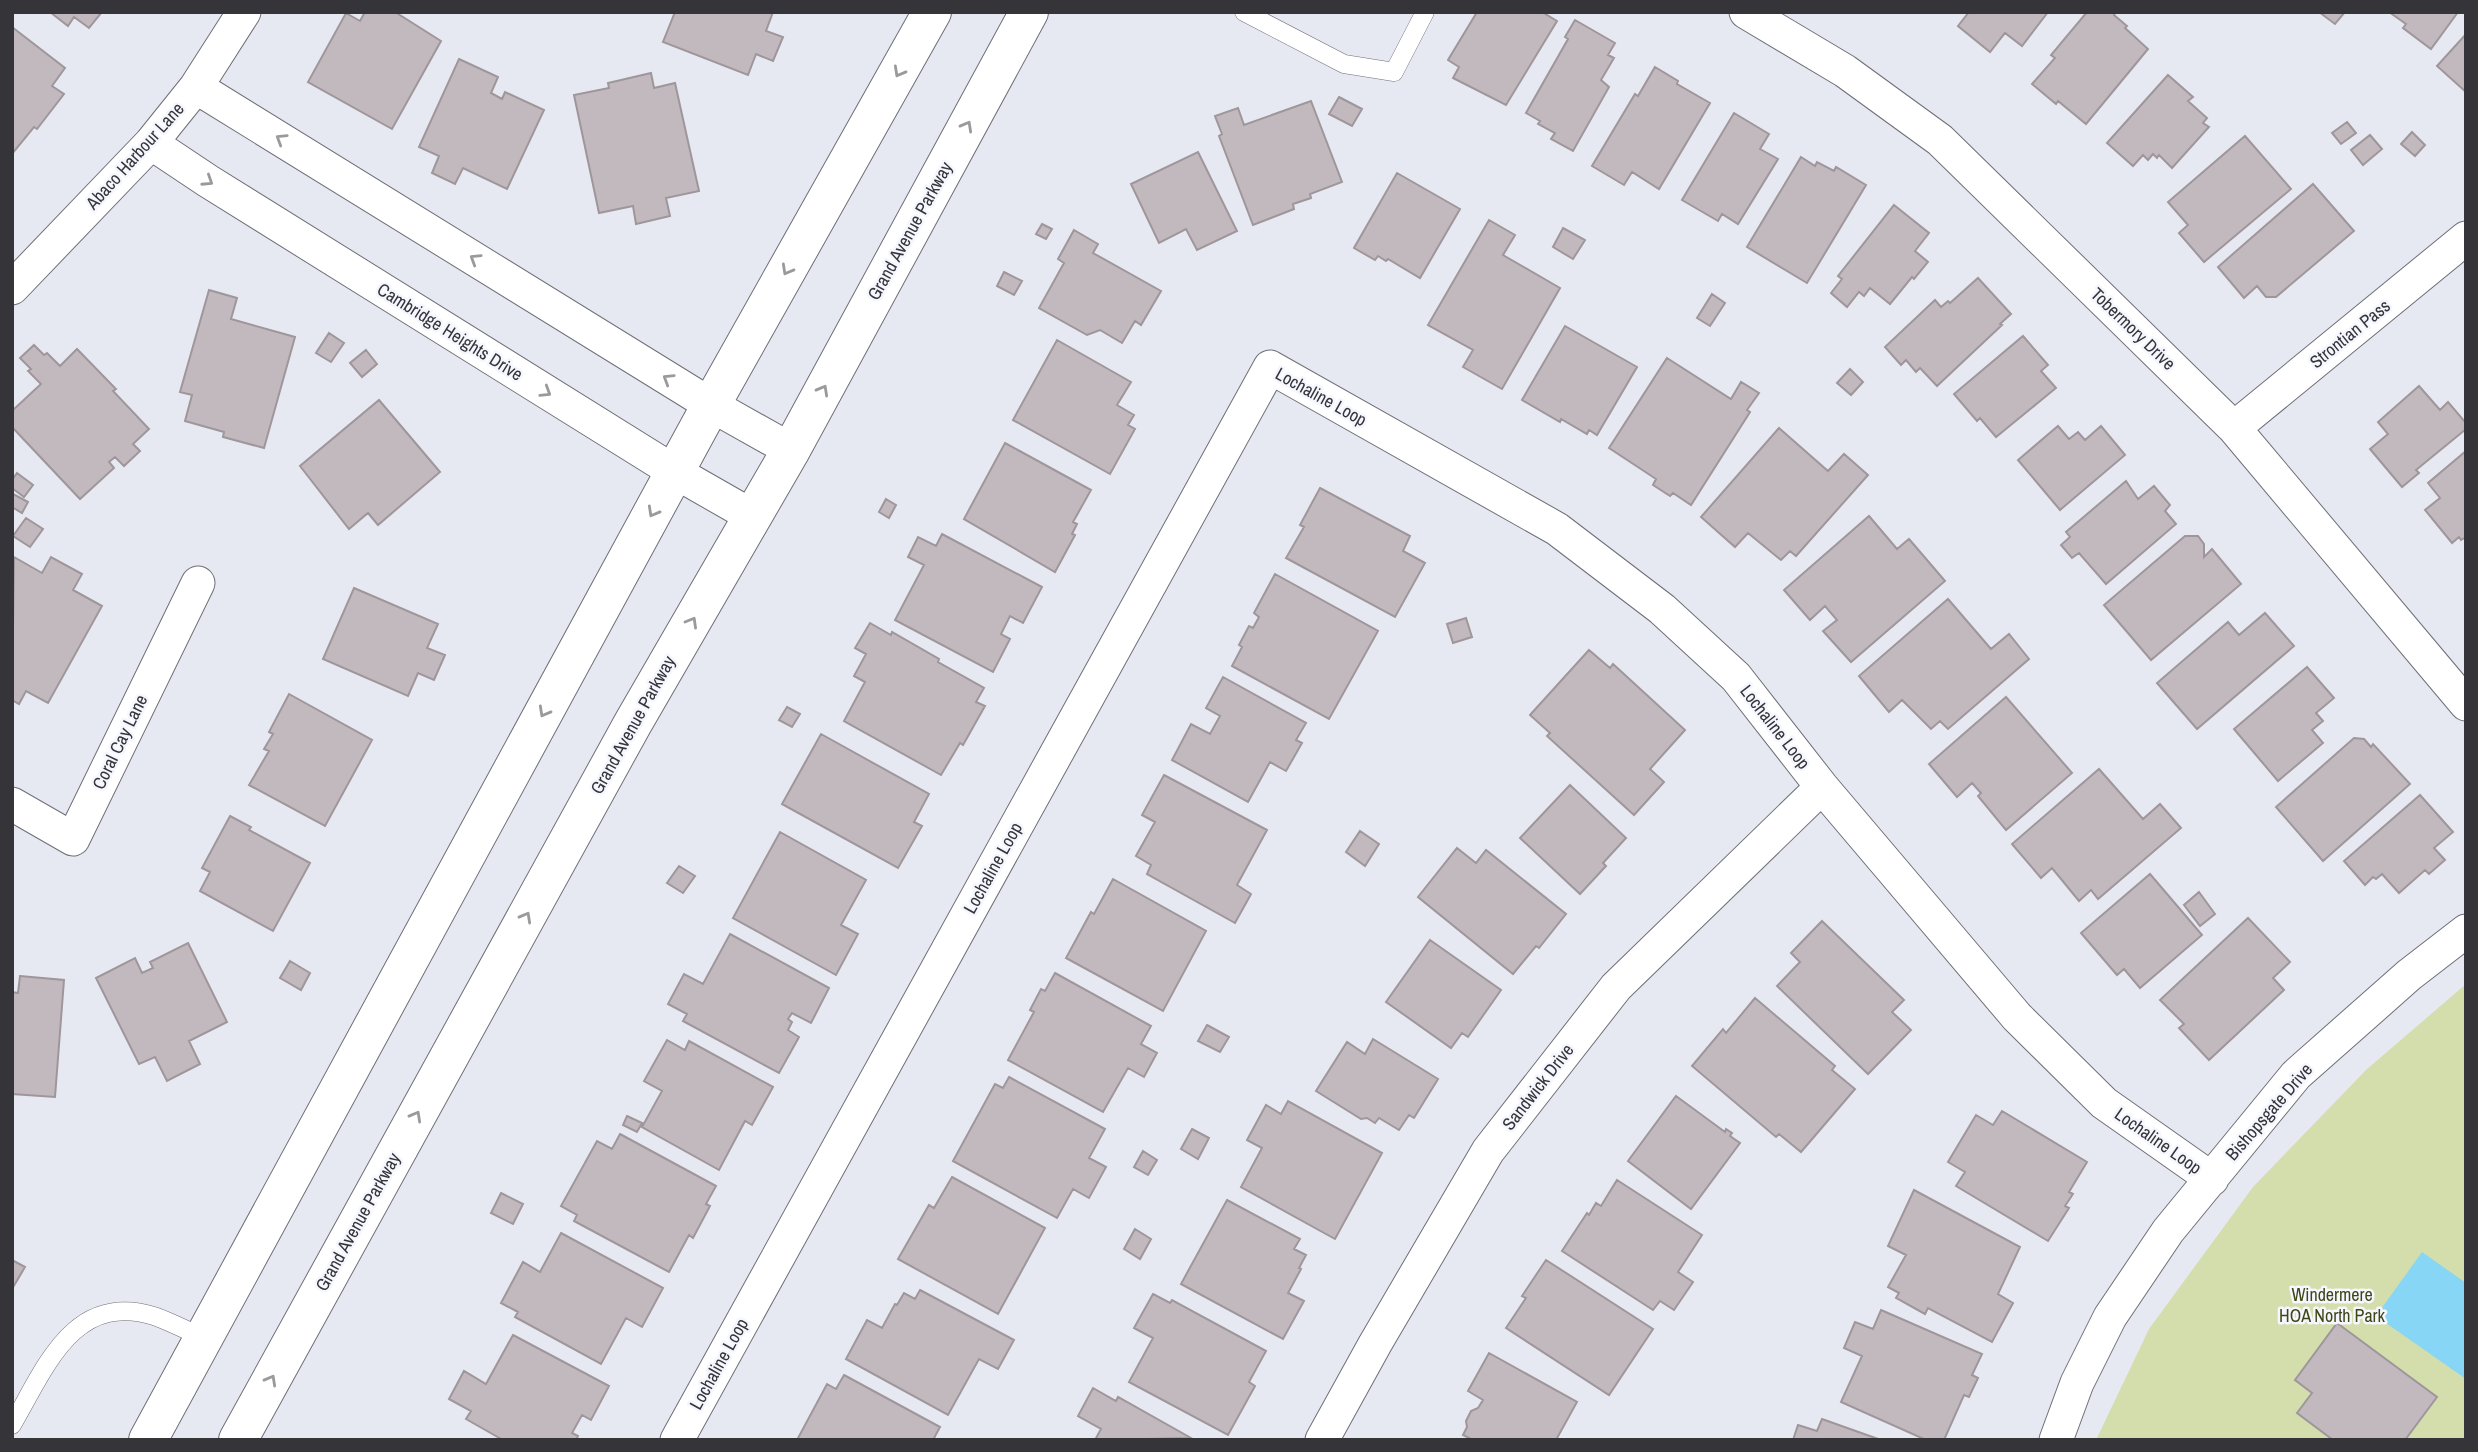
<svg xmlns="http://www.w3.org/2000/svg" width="2478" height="1452" font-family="'Archivo Narrow',sans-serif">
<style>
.green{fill:#d3deac}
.water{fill:#87d6f5}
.building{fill:#c2b9be;stroke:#9f969b;stroke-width:2}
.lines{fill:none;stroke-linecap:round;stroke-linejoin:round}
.lane-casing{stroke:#6e6f78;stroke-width:19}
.street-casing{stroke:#6e6f78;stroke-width:35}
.secondary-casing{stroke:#6e6f78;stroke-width:40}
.lane{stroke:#fff;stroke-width:18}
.street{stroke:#fff;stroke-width:33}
.secondary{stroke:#fff;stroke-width:38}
.oneway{stroke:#9a9a9c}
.labels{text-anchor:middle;stroke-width:5;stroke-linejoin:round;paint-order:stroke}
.street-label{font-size:18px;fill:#353539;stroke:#f5f6fe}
.park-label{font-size:18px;fill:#3f4615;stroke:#f5f6fe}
</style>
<rect width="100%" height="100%" fill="#e7e9f2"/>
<!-- green -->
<path class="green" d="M2466 984V1440H2096L2149 1329 2253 1187 2366 1070Z"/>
<!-- water -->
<path class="water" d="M2422 1252 2466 1283V1379L2376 1316Z"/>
<!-- building -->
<path class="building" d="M50 12H102L89 28 74 17 68 26Z
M365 12H395L441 41 392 129 308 82 346 13 360 21Z
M675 12H773L766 31 783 37 773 61 756 54 748 75 663 42Z
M1477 12H1542L1557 21 1506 105 1453 78 1459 67 1448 60Z
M1969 12H2048L2022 46 2005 33 1990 52 1958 26Z
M2087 12H2116L2114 15 2127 26 2125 28 2148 49 2086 124 2058 101 2056 104 2032 84 2055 58 2051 55Z
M2319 12H2345L2335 24Z
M2389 12H2458L2431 49 2403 28 2406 24Z
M1575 20 1615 43 1608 55 1614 58 1601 80 1609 87 1573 151 1551 139 1555 133 1538 124 1540 121 1526 113 1568 39 1565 37Z
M12 27 65 68 52 86 64 94 37 129 34 127 12 154Z
M2466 34V92L2437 66Z
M459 59 498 77 491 93 502 99 505 92 544 110 507 189 463 168 455 184 432 173 439 156 419 147Z
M1655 67 1678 81 1677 84 1710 103 1659 189 1632 172 1624 185 1592 166 1635 94 1638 96Z
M651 73 654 88 675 83 699 191 666 198 670 216 636 224 633 206 599 213 574 95 609 88 608 83Z
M2168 75 2193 97 2188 101 2207 118 2203 123 2209 127 2172 168 2159 155 2157 158 2153 154 2148 160 2143 155 2133 166 2107 143Z
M1339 97 1362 109 1352 126 1329 114Z
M1311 101 1342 182 1310 194 1311 198 1293 204 1294 209 1253 225 1219 136 1222 134 1215 116 1238 108 1244 125Z
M1734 113 1769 134 1760 149 1778 159 1738 224 1722 214 1718 221 1682 200Z
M2347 122 2356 133 2341 144 2332 133Z
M2412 132 2425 145 2415 156 2401 144Z
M2370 135 2382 149 2363 165 2351 150Z
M2245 136 2291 189 2204 262 2179 233 2188 225 2168 202Z
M1198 152 1237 231 1197 250 1186 229 1159 243 1131 184Z
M1801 157 1815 166 1817 162 1834 171 1836 167 1866 185 1807 283 1747 247Z
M1397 173 1460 209 1420 278 1388 259 1386 261 1378 256 1375 260 1354 248Z
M2313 184 2354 231 2276 297H2266L2257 286 2244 298 2218 267Z
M1894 205 1929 233 1915 251 1928 262 1914 279 1912 277 1890 304 1870 288 1864 296 1859 292 1847 307 1831 293 1842 279 1838 276Z
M1489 220 1515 235 1503 255 1560 288 1502 389 1463 367 1473 350 1428 325Z
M1042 224 1052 229 1046 239 1036 234Z
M1563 228 1585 240 1573 259 1553 247Z
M1074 230 1098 244 1093 253 1161 291 1141 325 1135 321 1122 343 1100 330 1087 335 1039 308 1064 263 1058 259Z
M1004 272 1022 281 1014 295 997 286Z
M1978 278 2011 314 2000 324 2002 325 1937 386 1920 368 1916 372 1906 360 1901 365 1885 347 1935 300 1941 307 1948 301 1950 303Z
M209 290 237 298 231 319 295 337 264 448 223 437 224 432 185 421 192 395 180 392Z
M1712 294 1725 303 1710 326 1697 318Z
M1565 326 1637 367 1597 435 1589 430 1587 434 1561 419 1560 422 1522 400Z
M329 333 344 343 331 362 316 353Z
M2023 336 2048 365 2041 371 2056 388 1996 437 1980 418 1977 421 1954 394Z
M1057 340 1131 382 1117 405 1134 415 1128 425 1135 429 1110 474 1013 420Z
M34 345 44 355 47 353 60 366 77 349 116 389 113 391 149 429 133 444 140 451 124 466 115 457 109 462 114 468 80 499 12 427V411L41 384 28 371 31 369 20 358Z
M366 350 377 364 362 377 350 363Z
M1667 358 1731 399 1741 382 1759 393 1747 410 1750 412 1691 505 1673 493 1670 496 1653 485 1656 479 1609 448Z
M1850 369 1863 382 1851 395 1837 383Z
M2419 386 2440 410 2448 402 2466 423V429L2416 470 2419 473 2402 487 2370 449 2388 434 2378 422Z
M379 400 440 472 378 525 368 513 349 529 300 466Z
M2058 426 2069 439 2078 432 2085 440 2101 426 2125 455 2060 510 2018 460Z
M1779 428 1828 471 1844 454 1868 475 1796 556 1790 551 1781 560 1748 533 1735 547 1701 517Z
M1005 443 1091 490 1073 522 1077 524 1072 534 1075 535 1055 572 964 519Z
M2466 451V537L2461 540 2459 537 2452 543 2425 510 2440 498 2428 483Z
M17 473 33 485 24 497 12 488V480Z
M2126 481 2138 499 2154 486 2170 505 2165 511 2176 524 2106 584 2079 553 2072 558 2061 545 2070 537 2066 532Z
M1320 488 1410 536 1403 551 1425 563 1395 617 1286 558 1304 527 1300 525Z
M13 494 28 502 22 513 12 507Z
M886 499 896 505 889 518 879 512Z
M1869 516 1897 549 1909 539 1945 581 1851 662 1823 631 1837 620 1825 606 1810 620 1784 590Z
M26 518 43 529 30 547 13 536Z
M942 534 1042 587 1023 623 1010 616 1001 634 1010 639 993 672 895 620 924 565 908 557 918 537 936 546Z
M2185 536H2198L2204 544V557L2212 549 2241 584 2151 660 2104 605Z
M14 557 42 573 51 557 82 574 73 590 102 606 48 703 26 691 19 704 12 700Z
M1275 574 1378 631 1329 719 1232 666 1242 647 1239 645 1249 626 1253 628 1259 617 1254 613Z
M354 588 438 624 427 648 445 655 434 680 418 673 408 696 323 659Z
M1948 599 1991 649 2009 634 2029 659 1948 729 1940 721 1931 729 1902 700 1889 712 1859 676Z
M2265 613 2294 646 2197 729 2157 683 2228 622 2239 635Z
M1466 618 1472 637 1453 643 1447 624Z
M870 623 891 635 892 632 939 659 938 662 984 688 976 702 985 706 963 745 960 743 941 775 844 721 865 682 854 676 866 654 855 648Z
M1589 650 1610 668 1613 664 1685 730 1650 769 1664 782 1634 815 1547 736 1550 733 1530 715Z
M2307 667 2334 698 2316 713 2323 721 2312 730 2323 743 2278 781 2234 729Z
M1223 677 1306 723 1296 740 1302 743 1286 771 1270 762 1248 802 1172 760 1191 724 1210 734 1220 716 1206 708Z
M289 694 372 740 325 826 249 785 269 751 264 749 273 734 269 732Z
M2006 697 2072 773 2006 830 1978 796 1981 793 1972 783 1957 797 1929 764Z
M787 707 800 714 792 727 779 720Z
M821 734 929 794 914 822 922 826 898 868 782 804Z
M2354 738 2364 739 2371 747 2373 744 2410 784 2323 861 2276 807Z
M2099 769 2143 819 2160 804 2181 828 2098 899 2091 890 2079 901 2052 868 2041 878 2012 844Z
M1164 775 1267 830 1237 885 1251 894 1235 923 1147 874 1151 865 1136 856 1155 822 1142 815Z
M1570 785 1626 838 1603 863 1606 866 1580 894 1520 838Z
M2420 795 2453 832 2434 848 2445 860 2429 874 2425 870 2399 893 2382 874 2376 879 2373 877 2365 885 2344 861Z
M230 816 251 827 249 830 310 863 273 931 200 891 210 872 202 868Z
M1360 831 1379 844 1365 866 1346 852Z
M780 832 866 880 841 925 858 934 836 975 733 918Z
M1457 848 1476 863 1486 850 1566 914 1539 948 1536 946 1513 974 1418 897Z
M679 866 695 876 683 893 667 883Z
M2150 874 2202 935 2140 988 2124 969 2117 975 2081 933Z
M1113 879 1206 931 1163 1011 1066 958 1091 912 1094 914Z
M2199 892 2215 914 2200 926 2184 905Z
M2248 918 2290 962 2273 978 2284 990 2209 1060 2179 1028 2184 1024 2160 1000Z
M1822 921 1904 1000 1892 1012 1911 1030 1868 1074 1777 986 1800 962 1791 953Z
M730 934 829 988 811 1023 792 1013 788 1019 792 1022 788 1030 799 1037 779 1073 683 1021 687 1014 668 1004 684 974 703 984Z
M1430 940 1501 990 1468 1037 1462 1033 1451 1048 1386 1002Z
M188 943 227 1022 189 1041 200 1064 167 1081 155 1057 139 1064 96 978 135 958 142 973 153 968 150 962Z
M290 961 310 973 301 990 280 978Z
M1055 973 1151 1026 1141 1044 1157 1053 1144 1077 1128 1068 1103 1112 1008 1060 1034 1012 1030 1010 1041 989 1045 991Z
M20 976 64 980 55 1097 12 1094V992L18 993Z
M1755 998 1835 1066 1832 1070 1855 1089 1801 1152 1779 1134 1776 1137 1692 1066 1723 1029 1726 1033Z
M1207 1025 1229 1037 1220 1052 1198 1041Z
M1373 1039 1438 1079 1414 1118 1409 1115 1399 1130 1379 1118 1375 1123 1367 1118 1361 1119 1316 1091 1347 1042 1365 1054Z
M667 1040 685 1050 689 1041 773 1087 752 1125 745 1121 719 1170 642 1127 662 1091 644 1081Z
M1009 1077 1105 1129 1089 1158 1106 1167 1089 1198 1073 1189 1057 1218 953 1161 995 1084 1003 1088Z
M1676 1096 1725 1132 1726 1129 1732 1133 1730 1136 1740 1143 1691 1209 1628 1161Z
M1288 1101 1382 1153 1335 1239 1241 1187 1262 1148 1247 1140 1266 1105 1281 1114Z
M2002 1111 2087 1162 2069 1192 2073 1194 2065 1206 2069 1208 2048 1241 1956 1186 1965 1172 1948 1162 1976 1115 1993 1125Z
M627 1116 642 1123 637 1132 623 1125Z
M1192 1129 1209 1138 1198 1159 1181 1149Z
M620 1134 716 1186 706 1204 710 1206 693 1238 689 1235 669 1272 574 1221 577 1215 561 1206 597 1141 612 1149Z
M1143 1151 1157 1160 1148 1175 1134 1167Z
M952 1177 1045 1228 998 1314 898 1259 929 1205 934 1208Z
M1617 1180 1702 1235 1678 1272 1693 1282 1674 1310 1660 1301 1653 1310 1562 1251 1587 1213 1589 1215 1596 1203 1601 1206Z
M1914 1190 2020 1247 1998 1294 2013 1303 1992 1342 1928 1308 1925 1314 1896 1298 1899 1293 1888 1287 1906 1255 1888 1246Z
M501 1193 523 1204 513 1224 491 1213Z
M1227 1200 1300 1239 1294 1249 1306 1255 1299 1268 1301 1269 1288 1293 1304 1301 1283 1339 1181 1284Z
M1135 1229 1151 1239 1140 1259 1124 1249Z
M561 1233 663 1288 642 1327 626 1318 601 1364 515 1317 518 1312 501 1303 523 1262 540 1272Z
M12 1260 25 1267 12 1289Z
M1546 1260 1653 1329 1609 1395 1506 1328 1526 1298 1522 1296Z
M920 1290 1014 1340 998 1369 979 1359 948 1415 846 1359 867 1320 882 1328 895 1304 897 1305 904 1293 915 1299Z
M1153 1294 1170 1303 1172 1300 1266 1351 1249 1382 1255 1386 1228 1435 1129 1382 1153 1338 1134 1328Z
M1881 1310 1982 1354 1972 1375 1978 1378 1969 1397 1964 1395 1944 1440H1926L1841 1402 1862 1356 1844 1348 1855 1322 1873 1329Z
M2337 1323 2437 1397 2405 1440H2333L2297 1413 2312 1393 2295 1380Z
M513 1335 609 1386 591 1420 582 1415 572 1433 578 1436 576 1440H503L466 1419 471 1411 449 1399 464 1371 486 1384Z
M1489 1353 1577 1402 1556 1440H1473L1463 1435 1467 1427 1466 1421 1471 1411 1478 1408 1483 1400 1468 1391Z
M844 1375 940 1427 933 1440H797L827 1384 836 1389Z
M1093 1388 1116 1401 1118 1397 1191 1438 1095 1440 1101 1429 1078 1416Z
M1822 1419 1881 1440H1793L1798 1425 1817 1431Z"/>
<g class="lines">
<!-- lane casing -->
<g class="lane-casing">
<path id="lane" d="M1244 12 1344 64 1394 72 1425 12
M12 1425C45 1369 73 1291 154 1316 171 1322 188 1331 204 1338"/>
</g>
<!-- street casing -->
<g class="street-casing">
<path id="street" d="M1746 12 1845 71 1940 140 2234 428 2466 704
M196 87 711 405 791 450
M151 143 208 181 675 472 752 516
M12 288 151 143 196 87 244 12
M2234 428 2466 238
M12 804 73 839 198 583
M677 1440 1270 367 1557 529 1662 609 1736 677 1822 787 2017 1017 2104 1103 2212 1179
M1322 1440 1375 1344 1488 1151 1616 987 1822 787
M2056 1440 2077 1383 2110 1317 2168 1231 2296 1075 2409 975 2466 931"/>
</g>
<!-- secondary casing -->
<g class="secondary-casing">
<path id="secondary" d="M148 1440 711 405 932 12
M238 1440 633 723 791 450 1029 12"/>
</g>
<!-- lane -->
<use href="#lane" class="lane"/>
<!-- street -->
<use href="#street" class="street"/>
<!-- secondary -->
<use href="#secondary" class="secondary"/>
</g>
<!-- one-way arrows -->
<defs><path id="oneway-chevron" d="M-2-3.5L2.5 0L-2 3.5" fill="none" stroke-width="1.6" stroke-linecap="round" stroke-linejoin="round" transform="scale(1.75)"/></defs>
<g class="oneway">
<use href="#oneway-chevron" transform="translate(899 72) rotate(119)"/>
<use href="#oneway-chevron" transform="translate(967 126) rotate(-61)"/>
<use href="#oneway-chevron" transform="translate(281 139) rotate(-148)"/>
<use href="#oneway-chevron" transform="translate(208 181) rotate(33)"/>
<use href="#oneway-chevron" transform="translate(475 259) rotate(-148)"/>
<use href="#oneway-chevron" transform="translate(787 270) rotate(119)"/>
<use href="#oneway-chevron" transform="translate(668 379) rotate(-148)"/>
<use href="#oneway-chevron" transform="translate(823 390) rotate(-61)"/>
<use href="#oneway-chevron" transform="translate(546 392) rotate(32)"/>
<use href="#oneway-chevron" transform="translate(653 512) rotate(119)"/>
<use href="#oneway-chevron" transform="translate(692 622) rotate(-60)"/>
<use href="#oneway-chevron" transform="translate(544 712) rotate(119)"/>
<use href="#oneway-chevron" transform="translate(526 917) rotate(-61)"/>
<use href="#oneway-chevron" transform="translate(416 1116) rotate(-61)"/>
<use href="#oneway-chevron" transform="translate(271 1380) rotate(-61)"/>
</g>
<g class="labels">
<!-- street labels -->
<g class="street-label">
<text transform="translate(135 156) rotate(-48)" y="6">Abaco Harbour Lane</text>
<text transform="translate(910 231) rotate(-61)" y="6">Grand Avenue Parkway</text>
<text transform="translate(2133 329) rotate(44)" y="6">Tobermory Drive</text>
<text transform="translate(450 332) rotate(32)" y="6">Cambridge Heights Drive</text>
<text transform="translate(2350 334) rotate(-39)" y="6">Strontian Pass</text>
<text transform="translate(1321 397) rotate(29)" y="6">Lochaline Loop</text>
<text transform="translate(633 725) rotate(-61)" y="6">Grand Avenue Parkway</text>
<text transform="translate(1775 727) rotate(52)" y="6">Lochaline Loop</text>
<text transform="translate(120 742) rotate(-64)" y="6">Coral Cay Lane</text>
<text transform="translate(993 868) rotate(-61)" y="6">Lochaline Loop</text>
<text transform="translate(1538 1087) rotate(-52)" y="6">Sandwick Drive</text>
<text transform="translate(2269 1112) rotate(-49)" y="6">Bishopsgate Drive</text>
<text transform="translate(2158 1141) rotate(35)" y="6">Lochaline Loop</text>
<text transform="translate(358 1222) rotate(-61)" y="6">Grand Avenue Parkway</text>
<text transform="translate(719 1364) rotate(-61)" y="6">Lochaline Loop</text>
</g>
<!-- park labels -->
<g class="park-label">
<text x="2332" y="1301">Windermere<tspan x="2332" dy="21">HOA North Park</tspan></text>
</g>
</g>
<!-- border -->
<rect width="2478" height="1452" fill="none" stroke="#353539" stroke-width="28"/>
</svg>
